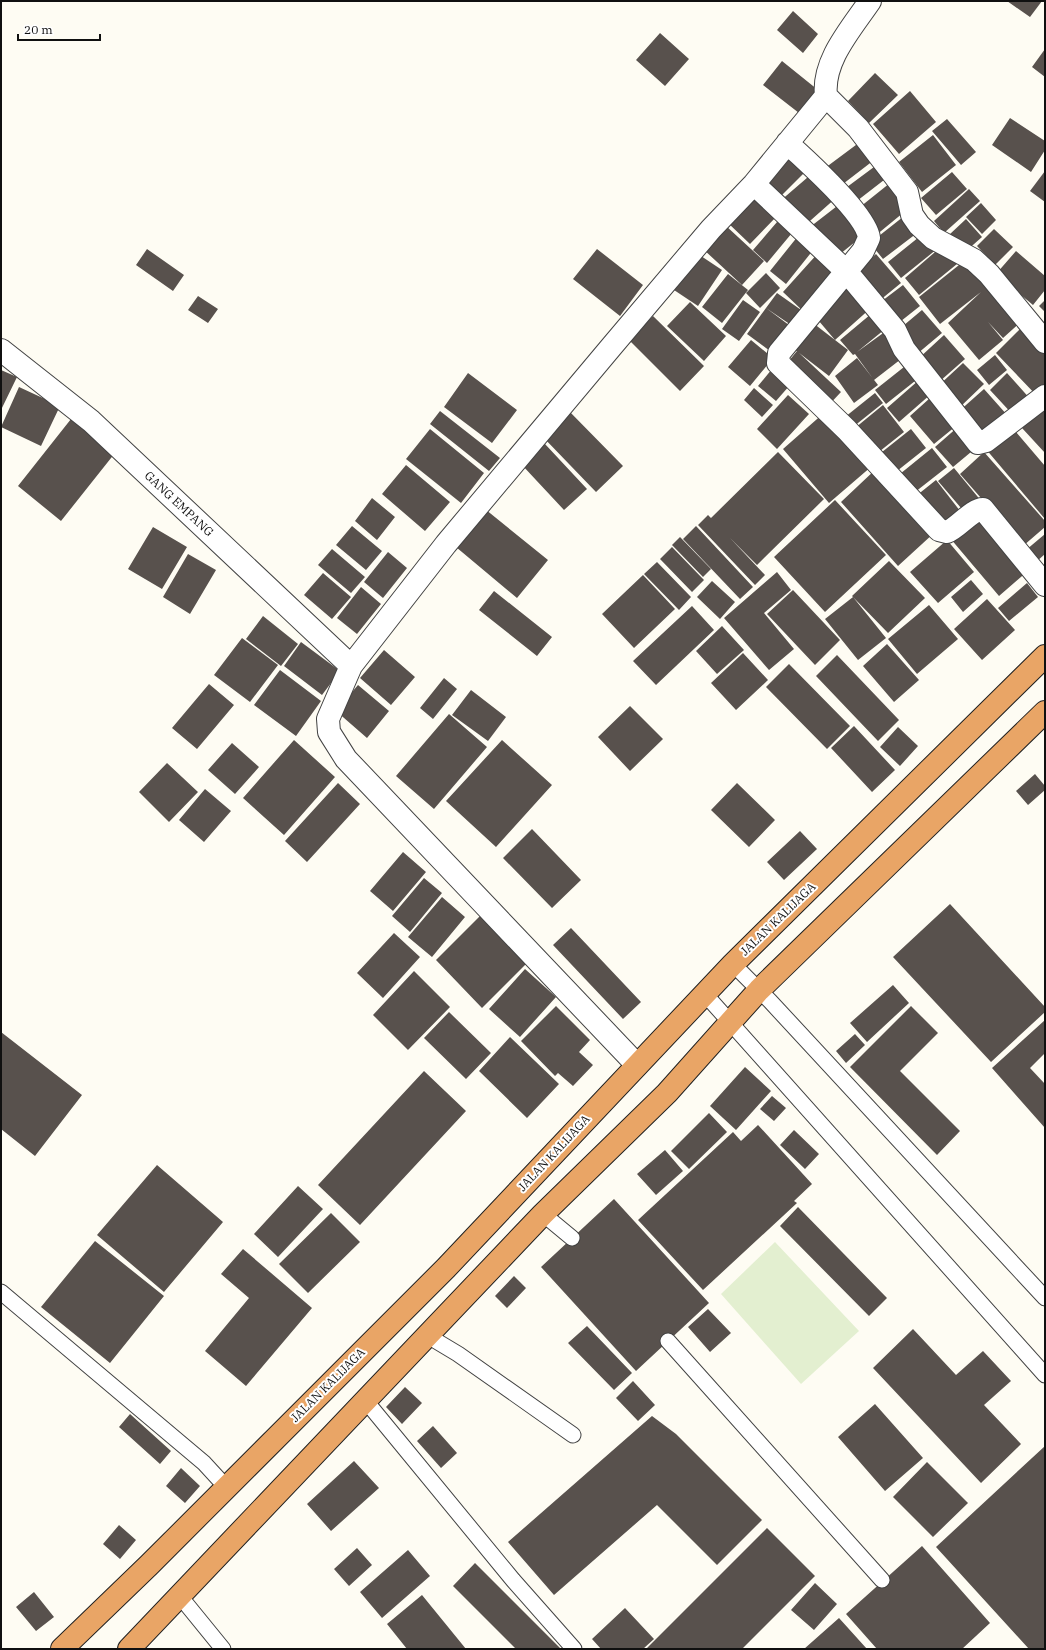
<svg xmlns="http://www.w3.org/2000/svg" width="1046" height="1650" font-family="'IBM Plex Serif',serif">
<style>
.pitch{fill:#e3efd0}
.building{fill:#58514d}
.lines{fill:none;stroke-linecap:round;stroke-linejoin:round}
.lane-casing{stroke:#434343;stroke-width:17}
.street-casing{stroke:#434343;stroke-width:24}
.highway-casing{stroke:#212121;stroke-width:24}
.lane{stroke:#fff;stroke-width:15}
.street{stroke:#fff;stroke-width:22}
.highway{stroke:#e9a566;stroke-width:22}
.labels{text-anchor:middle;stroke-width:4;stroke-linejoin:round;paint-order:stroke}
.street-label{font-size:12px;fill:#101010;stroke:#fff}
</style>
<rect width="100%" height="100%" fill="#fefcf3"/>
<!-- pitch -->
<path class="pitch" d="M775 1242 859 1331 801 1384 721 1294Z"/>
<!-- building -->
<path class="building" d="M1007 1H1042L1030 17Z
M793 11 818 34 803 53 777 30Z
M660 33 689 59 665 86 636 60Z
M1045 49V77L1032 67Z
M782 61 818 90 799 113 763 85Z
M875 73 898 95 869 123 848 101Z
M910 91 936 122 899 154 873 124Z
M1010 118 1045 141V150L1031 172 992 145Z
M947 119 976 152 961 165 932 131Z
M933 135 956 165 922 192 899 162Z
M864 139 878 157 839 187 825 168Z
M785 154 804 173 780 197 761 177Z
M874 167 884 180 853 204 843 190Z
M815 171 837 197 802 228 779 202Z
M1045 171V202L1030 191Z
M952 172 967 189 936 215 921 198Z
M890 183 909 208 875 236 855 211Z
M969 189 980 201 944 233 934 221Z
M754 193 778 215 750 244 727 222Z
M841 203 865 234 835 258 810 227Z
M981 203 996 220 982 234 966 217Z
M908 213 921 230 883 259 870 243Z
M783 215 797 227 767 263 753 250Z
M966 219 982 237 965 252 949 235Z
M725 225 764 261 742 285 703 249Z
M994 229 1013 247 995 265 977 246Z
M924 233 937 249 901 278 888 262Z
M798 236 814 249 786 284 770 271Z
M942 246 957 264 919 295 905 278Z
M147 249 184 275 173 291 136 265Z
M597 249 643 285 620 316 573 279Z
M1016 251 1045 276V290L1033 305 996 274Z
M819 252 840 272 804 312 783 292Z
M698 254 722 270 698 306 674 290Z
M876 254 901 283 879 301 855 272Z
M964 261 1024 319 1003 338 988 322 1003 340 979 360 948 323 981 292 940 324 919 297Z
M766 273 780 288 760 308 746 293Z
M728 274 748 290 722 323 702 307Z
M849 281 872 307 835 340 848 350 829 376 794 349 813 323 835 340 813 314Z
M903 285 920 306 896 325 878 304Z
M777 293 804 312 794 327 766 308Z
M198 296 218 309 208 323 188 310Z
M743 300 760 312 739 341 722 329Z
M1045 300V312L1039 306Z
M690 302 726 336 704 361 667 326Z
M766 308 793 328 774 354 747 334Z
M877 309 890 325 857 352 886 331 905 356 874 380 855 354 853 355 840 340Z
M922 310 942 333 917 354 897 331Z
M653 316 704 366 680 391 629 340Z
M1021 328 1045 353V391L1038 397 996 353Z
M944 335 965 359 939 382 918 359Z
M751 340 773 358 750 386 728 367Z
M797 351 841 392 826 408 783 368Z
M995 355 1007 370 989 385 977 370Z
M857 358 878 385 854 403 835 376Z
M963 363 984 384 958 409 937 387Z
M904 367 915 381 886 404 875 390Z
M772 369 790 385 776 401 758 386Z
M1 370 17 377 1 410Z
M468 373 517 410 492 443 444 407Z
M1007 373 1032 401 1015 417 990 390Z
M919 380 931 394 899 422 887 408Z
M19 387 60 406 41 446 1 427Z
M754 388 773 405 762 417 744 400Z
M984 389 1008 416 982 441 957 413Z
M875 393 883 403 853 427 845 417Z
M788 395 809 414 777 449 757 429Z
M930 398 956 426 934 444 910 416Z
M883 405 904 432 875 455 855 428Z
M1045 407V453L1022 428Z
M568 410 623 466 596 492 542 436Z
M440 411 500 458 489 471 430 424Z
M825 412 872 466 829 503 783 449Z
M71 419 115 453 61 521 18 486Z
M959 426 977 447 953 467 935 447Z
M1011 426 1045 466V519L985 448Z
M430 429 484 473 461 503 406 459Z
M911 429 926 448 892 475 877 456Z
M545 444 587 489 564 510 522 465Z
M932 448 947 467 910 496 895 478Z
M778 452 824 499 757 565 730 538 765 575 755 585 698 525 708 515 711 518Z
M984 452 1045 521V527L1023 546 960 474Z
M406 465 450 502 425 531 382 494Z
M954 468 982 502 967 515 938 481Z
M876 469 934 533 898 566 841 502Z
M936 480 964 516 944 532 916 496Z
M372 498 395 517 377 540 355 521Z
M835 500 886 555 825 612 774 557Z
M480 505 548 560 517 598 450 542Z
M981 513 1029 570 999 596 950 538Z
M352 526 382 551 366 570 336 545Z
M696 526 753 587 740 599 683 539Z
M153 527 187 547 162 589 128 569Z
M1045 534V554L1036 562 1026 550Z
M680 537 711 569 703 577 672 545Z
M947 540 974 572 938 603 910 572Z
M672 547 704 580 692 592 660 559Z
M332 549 365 577 351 593 318 565Z
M388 552 407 568 383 598 364 582Z
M188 554 216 570 190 614 163 597Z
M889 561 925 598 888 633 852 596Z
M657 562 691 597 679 610 644 574Z
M777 572 791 590 764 613 794 649 769 670 724 618Z
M323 573 351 597 332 619 304 595Z
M643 575 675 609 634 648 602 614Z
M971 580 983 594 963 612 951 597Z
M712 581 735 602 720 619 697 597Z
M1027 583 1038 597 1009 621 998 608Z
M361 587 381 604 357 634 337 618Z
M793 590 840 640 815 665 767 614Z
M494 591 552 637 537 656 479 610Z
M853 597 886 638 858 660 825 619Z
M987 599 1015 630 982 660 954 629Z
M929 605 958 639 917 674 888 639Z
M692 606 714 630 656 685 633 661Z
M263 616 298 644 281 666 246 639Z
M722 626 744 650 717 674 696 651Z
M242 638 278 665 250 702 214 675Z
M301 642 340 671 322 695 284 666Z
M887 644 919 680 894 702 863 666Z
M384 650 415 677 391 705 360 678Z
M743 653 768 680 736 710 711 683Z
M837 655 899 720 878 741 816 676Z
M789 664 850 726 827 749 766 687Z
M280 670 321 701 296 736 254 705Z
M444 678 457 689 433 719 420 708Z
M209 684 234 705 197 749 172 728Z
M358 685 389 711 367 738 336 711Z
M471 690 506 717 488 741 452 715Z
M630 706 663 739 630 771 598 737Z
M449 714 487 747 434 809 396 776Z
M854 726 895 770 872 792 831 748Z
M898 727 918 746 900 766 880 747Z
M294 740 335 777 284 835 243 798Z
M502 740 552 785 496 847 446 801Z
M232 743 259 767 235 794 208 770Z
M167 763 198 792 169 822 139 792Z
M1035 774 1045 786V790L1028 805 1016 791Z
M338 783 360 804 307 862 285 841Z
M737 783 775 820 749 847 711 810Z
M205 789 231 811 204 842 179 820Z
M532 829 581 880 552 908 503 858Z
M800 831 817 849 784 880 767 862Z
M403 852 426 872 393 911 370 891Z
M424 878 442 893 410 932 392 916Z
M442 897 465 917 432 957 408 937Z
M950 904 1045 1007V1012L991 1062 893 957Z
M482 914 529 961 482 1008 436 960Z
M571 928 641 1002 623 1019 553 945Z
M394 933 420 957 383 998 357 973Z
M525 969 556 997 520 1037 489 1009Z
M414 971 450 1007 408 1050 373 1015Z
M893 985 909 1003 867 1042 850 1023Z
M556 1006 590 1040 579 1052 593 1065 573 1086 558 1073 555 1076 521 1041Z
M911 1006 938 1033 900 1071 960 1131 937 1155 850 1067Z
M449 1012 491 1053 466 1079 424 1038Z
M1045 1020V1053L1030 1068 1045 1084V1128L992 1068Z
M1 1032 82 1095 35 1156 1 1129Z
M855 1034 865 1045 846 1063 836 1051Z
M510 1037 559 1084 527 1118 479 1071Z
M745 1067 771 1091 736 1130 710 1106Z
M424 1071 466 1111 360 1225 318 1185Z
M772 1096 786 1108 774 1121 760 1109Z
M709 1113 727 1132 689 1169 671 1151Z
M758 1125 812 1184 794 1201 797 1203 703 1290 638 1220 733 1132 741 1141Z
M794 1130 819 1154 805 1169 780 1145Z
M665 1150 683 1171 656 1195 637 1174Z
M157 1165 223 1222 164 1292 97 1235Z
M298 1186 323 1209 278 1257 254 1234Z
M614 1199 709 1303 636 1371 541 1267Z
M798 1207 887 1298 869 1316 780 1226Z
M331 1213 360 1242 308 1293 279 1264Z
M95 1241 164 1296 110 1363 41 1307Z
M243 1249 312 1308 246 1386 205 1351 249 1298 221 1274Z
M514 1276 526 1288 507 1308 495 1296Z
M708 1309 731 1333 710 1352 688 1327Z
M587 1326 632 1373 614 1390 568 1343Z
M913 1329 956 1375 983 1351 1011 1381 984 1405 1021 1444 981 1483 873 1368Z
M633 1381 655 1405 638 1421 616 1398Z
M405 1387 422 1403 402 1424 386 1407Z
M875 1404 923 1458 885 1491 838 1437Z
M130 1414 171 1451 160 1464 119 1427Z
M652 1416 676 1434 762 1520 717 1565 657 1505 554 1595 508 1542Z
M433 1426 457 1453 441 1468 417 1441Z
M1045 1446V1649H1029L936 1547Z
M354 1461 379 1488 331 1531 307 1504Z
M927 1462 968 1503 933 1537 893 1497Z
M181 1468 200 1486 185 1503 166 1486Z
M119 1525 136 1540 120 1559 103 1544Z
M767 1528 815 1576 742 1649H646Z
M922 1546 990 1623 962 1649H877L846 1614Z
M357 1548 372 1565 349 1586 334 1569Z
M408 1550 430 1576 382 1618 360 1592Z
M475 1563 561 1649H516L453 1586Z
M815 1583 837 1604 814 1630 791 1610Z
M34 1592 54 1617 36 1631 16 1607Z
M422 1595 466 1649H407L387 1624Z
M625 1608 654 1639 643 1649H601L592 1639Z
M839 1618 867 1649H804Z"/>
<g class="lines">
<!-- lane casing -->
<g class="lane-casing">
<path id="lane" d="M733 964 770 1001 1045 1298
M704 993 1045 1375
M543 1214 572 1238
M1 1292 204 1463 226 1487
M428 1336 458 1354 573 1435
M668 1341 882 1580
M365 1400 513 1580 574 1649
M179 1595 223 1649"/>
</g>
<!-- street casing -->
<g class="street-casing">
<path id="street" d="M826 96 858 128 907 192 912 215 919 225 933 238 974 260 989 274 1045 342
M787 143C806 160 867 215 869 238L863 251 779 353 778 363 847 430 939 530 947 532C958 528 972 509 983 509L1045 585
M754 184 846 271 895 330 904 349 978 443 986 441 1045 396
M1 350 91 421 351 666
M637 1065 346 759 329 732 328 719 351 666 446 544 612 346 711 229 754 184 826 96C822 61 851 29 870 1"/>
</g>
<!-- highway casing -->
<g class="highway-casing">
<path id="highway" d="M62 1649 149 1565 446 1268 733 964 1045 656
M129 1649 543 1214 667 1093 759 990 1045 712"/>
</g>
<!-- lane -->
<use href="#lane" class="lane"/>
<!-- street -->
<use href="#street" class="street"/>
<!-- highway -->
<use href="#highway" class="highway"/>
</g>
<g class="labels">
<!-- street labels -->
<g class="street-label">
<text transform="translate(179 504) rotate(43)" y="4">GANG EMPANG</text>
<text transform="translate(778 919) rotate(-44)" y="4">JALAN KALIJAGA</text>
<text transform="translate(554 1153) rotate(-47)" y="4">JALAN KALIJAGA</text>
<text transform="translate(328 1385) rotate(-45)" y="4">JALAN KALIJAGA</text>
</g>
</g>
<!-- border -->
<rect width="1046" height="1650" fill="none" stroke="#101010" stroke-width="4"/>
<!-- scale -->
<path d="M18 34v6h82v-6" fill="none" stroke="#101010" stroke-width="2"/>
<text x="24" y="34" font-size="12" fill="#101010" stroke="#ffffff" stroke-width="3" paint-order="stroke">20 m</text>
</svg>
